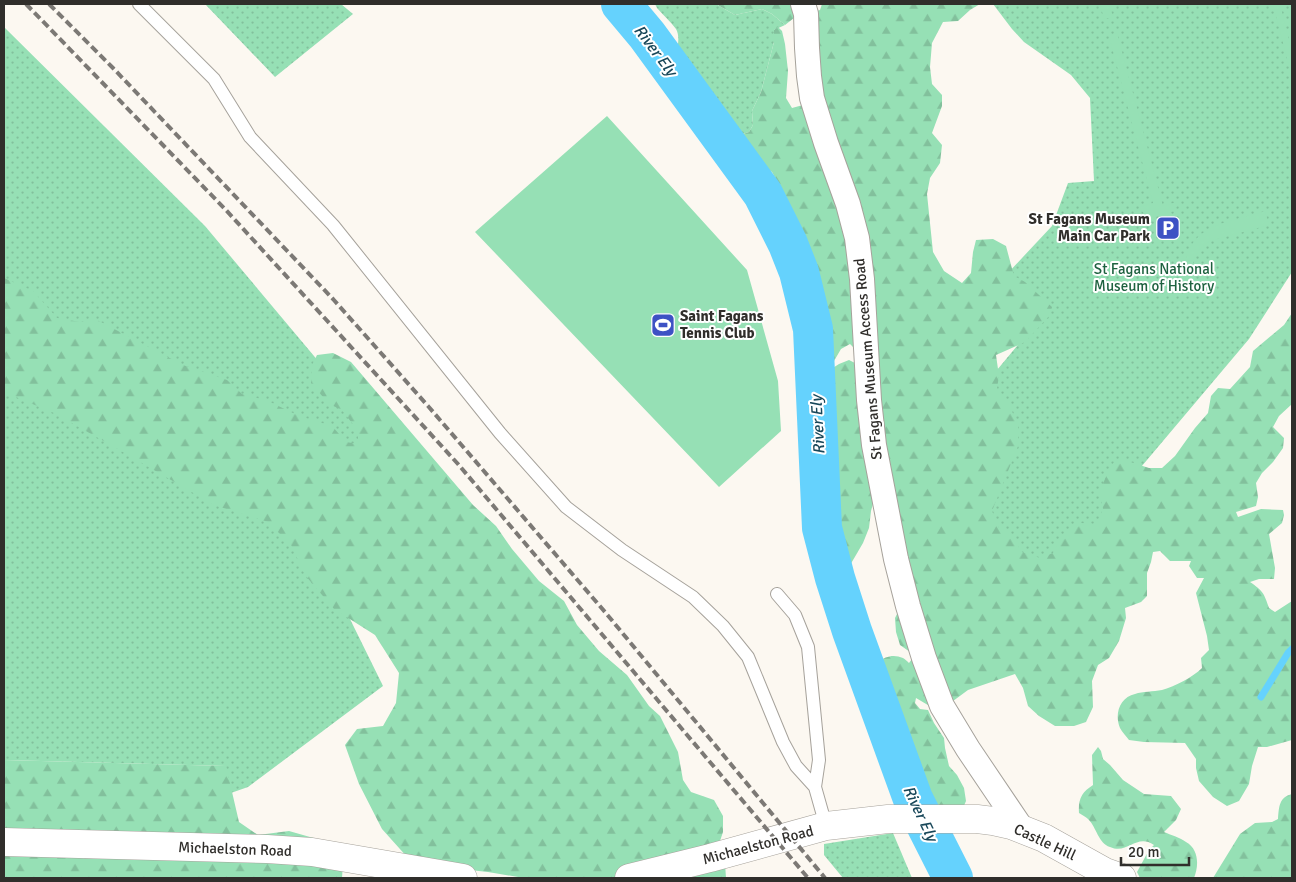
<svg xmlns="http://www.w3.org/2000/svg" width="1296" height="882" font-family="Signika,sans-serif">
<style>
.grass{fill:url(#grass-dots)}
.forest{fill:url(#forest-firs)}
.garden{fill:#96e0b5}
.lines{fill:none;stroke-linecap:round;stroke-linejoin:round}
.stream{stroke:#65d2fd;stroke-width:7}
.river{stroke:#65d2fd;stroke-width:40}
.lane-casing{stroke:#a6a29b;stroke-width:14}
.street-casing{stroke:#a6a29b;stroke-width:26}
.secondary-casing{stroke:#a6a29b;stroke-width:29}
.lane{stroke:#fff;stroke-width:12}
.street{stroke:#fff;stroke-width:24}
.secondary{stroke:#fff;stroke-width:28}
.rail{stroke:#7c7975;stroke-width:4;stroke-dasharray:8 4;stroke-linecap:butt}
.labels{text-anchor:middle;stroke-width:4;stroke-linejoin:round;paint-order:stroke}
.poi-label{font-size:15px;font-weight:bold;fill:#302e2b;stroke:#fff;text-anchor:end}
.park-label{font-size:15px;fill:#1e6240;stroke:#fff}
.street-label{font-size:15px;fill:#302e2b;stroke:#fff}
.water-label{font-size:16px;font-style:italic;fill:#184759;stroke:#fff}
</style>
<defs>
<pattern id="grass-dots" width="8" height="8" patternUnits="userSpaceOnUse" patternTransform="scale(1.25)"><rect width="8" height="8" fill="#96e0b5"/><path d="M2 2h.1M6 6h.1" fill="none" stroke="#82c09c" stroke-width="1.8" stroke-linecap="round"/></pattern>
<pattern id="forest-firs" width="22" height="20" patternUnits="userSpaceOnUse" patternTransform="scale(1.25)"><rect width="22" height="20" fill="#96e0b5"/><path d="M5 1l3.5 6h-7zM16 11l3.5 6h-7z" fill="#82c09c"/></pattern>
</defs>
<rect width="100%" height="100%" fill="#fcf8f1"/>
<!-- grass -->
<path class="grass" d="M205 4H341L353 14 275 77Z
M655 4H716L735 15 762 9 772 14 785 25 774 30V42L761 92 752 111 753 125 749 132 740 135 720 116 710 104 705 105 694 95 696 81 688 70 673 61C677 52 681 38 676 29 671 22 663 15 657 8Z
M993 4H1292V272L1249 339 1120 492V532L935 666 992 376 1046 311 1007 274 1052 226 1068 183 1094 181 1090 98 1071 75 1024 42 1012 29Z
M4 27 205 226 491 567 4 304Z
M4 358 290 508 350 619 383 686 248 787 228 794 225 766 4 760Z
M893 833 912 878H843L824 855V844Z"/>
<!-- forest -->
<path class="forest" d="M716 4H796L798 11 794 18 785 25 772 14 762 9 735 15Z
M822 4H980L970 10 958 21 943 22 932 43 930 67 932 84 942 95V106L932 133 942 145 940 163 930 178 927 194 933 252 944 271 962 283 971 273 973 252 976 240 993 239 1006 246 1014 276 1025 282 1052 307 1050 315 1025 342 996 355 999 376 997 388 1009 404 1018 426V446L992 511 999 528 1010 534 1022 552 1040 558 1053 553 1061 537 1080 523 1097 524 1103 509 1100 493 1108 470 1115 461 1124 460 1149 468H1162L1175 456 1195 428 1208 413 1211 396 1218 388 1230 389 1250 367 1253 351 1284 325 1292 313V404L1279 416 1273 427 1284 438 1283 448 1273 462 1262 473 1256 483 1258 497 1256 506 1236 512 1238 517 1261 509 1283 510 1284 515 1282 523 1269 534 1275 568 1274 579H1259L1250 582C1263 591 1264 593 1269 608L1275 612 1292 601V740L1267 747H1258L1252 766 1249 784 1239 801 1227 806 1213 797 1199 781 1196 768V759L1185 743 1144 742 1129 740C1126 736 1122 732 1120 728 1114 714 1120 697 1135 694 1143 691 1153 692 1162 690 1174 687 1193 677 1202 668L1201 658 1209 650 1207 636 1196 593 1204 578H1197L1189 566 1191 561H1170L1160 551 1153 552 1151 562 1147 573V596L1141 602 1125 608 1126 618 1119 641 1109 658 1098 665 1092 681 1093 707 1086 722 1074 726H1055L1039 716 1028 706 1023 688 1015 674 968 690 949 704 938 711 916 698 915 703 920 709 928 710 934 723 944 738 945 748 949 766 957 775 964 788 966 801 960 815 934 809C931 806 926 801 925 797 923 792 922 788 920 783 913 771 902 764 899 751 896 738 901 721 896 709 891 699 878 695 874 684 867 666 886 650 903 658 905 659 907 661 909 663L912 659 910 652 900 645 896 632 895 618 900 608 874 500 871 511 869 528 863 543 846 572 834 569C819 546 811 521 810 494 809 490 808 486 809 482 812 473 819 467 826 461L825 453 810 446C797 420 821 416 834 399V392L827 379 828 371 839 364 849 360 855 363 859 353 850 344 841 349 834 361 821 359 810 338 819 332 828 321 820 313 800 301 795 285 803 263 811 253 806 245 800 230 791 213 783 193 772 172 760 164 754 172 739 171 731 167 730 142 740 135 749 132 753 125 752 111 761 92 774 42V30L778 27 782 31 785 44 788 71 786 98 792 108 803 105 813 12 820 10Z
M4 278 33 291 57 318 80 322 97 320 183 365 227 380 242 394 268 401 299 416 332 426 346 442 358 444V431L342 410 329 404 311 383 312 365 317 355 333 353 351 362 473 505 496 526 512 549 539 581 564 601 577 625 599 651 627 675 649 706 660 716 678 752 683 780 691 792 714 800 723 816V832L720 841 707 850 644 878H524L488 872 451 868 408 858 382 829 359 784 345 745 357 729 383 726 396 703 399 673 375 635 334 609 305 575 291 545 268 522 214 505 116 448 54 413 4 392Z
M1098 747 1101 751 1103 759 1110 765 1123 780 1144 794 1171 796 1181 809 1176 820 1164 832C1171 835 1179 837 1186 842 1199 849 1199 866 1194 878H1140L1137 872 1149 850 1154 845C1136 833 1128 855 1110 847 1098 843 1097 828 1088 819 1086 817 1082 815 1079 813 1078 799 1082 792 1093 785L1092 755Z
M4 760 226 766 239 822 258 835 289 831 331 843 343 864 342 878H4Z
M1292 794V878H1213L1240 834 1255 823 1272 822 1278 819C1279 807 1279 797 1292 794Z
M725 863 726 878H687Z"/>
<!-- garden -->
<path class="garden" d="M1100 4H1109L1113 17 1104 19Z
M1273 4H1280L1292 52V78Z
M1117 33 1163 206 1177 202V206L1174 211C1162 214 1146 223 1140 207L1153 203 1109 36Z
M607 116 747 270 778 381 781 431 719 487 475 232Z
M1265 211 1269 225 1210 241C1191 252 1187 273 1198 293L1190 298C1180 272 1182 244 1209 229 1226 220 1247 217 1265 211Z"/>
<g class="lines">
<!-- stream -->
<path class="stream" d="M1261 697 1288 653 1292 649"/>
<!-- river -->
<path class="river" d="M621 4 647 35 763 194 788 244 799 272 813 329 822 528 835 578 852 631 913 799 953 878"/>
<!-- lane casing -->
<g class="lane-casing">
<path id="lane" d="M139 4 214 79 250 137 333 225 500 433 566 507 622 550 693 597 723 626 748 657 783 742 796 766 815 787
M777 594 795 615 808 647 819 760 815 787 826 826"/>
</g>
<!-- street casing -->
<g class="street-casing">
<path id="street" d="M803 4 806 14 807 48 809 76 812 98 826 143 848 204 857 238 862 279 869 400 874 445 896 559 908 606 924 658 942 706 968 749 1022 829"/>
</g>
<!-- secondary casing -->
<g class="secondary-casing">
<path id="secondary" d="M4 842 267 849 312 852 463 878
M629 878 710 858 826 826 888 819H977L993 821 1011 825 1044 838 1105 872 1122 878"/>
</g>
<!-- lane -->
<use href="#lane" class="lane"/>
<!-- street -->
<use href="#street" class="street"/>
<!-- secondary -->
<use href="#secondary" class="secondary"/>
<!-- rail -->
<path class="rail" d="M26 4 225 209 458 464 808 878
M49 4 113 68 333 299 428 406 605 612 825 878"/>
</g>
<!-- icons -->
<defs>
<g id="parking-square" transform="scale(1.25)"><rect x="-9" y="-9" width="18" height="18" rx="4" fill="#3d51c4" stroke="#fff"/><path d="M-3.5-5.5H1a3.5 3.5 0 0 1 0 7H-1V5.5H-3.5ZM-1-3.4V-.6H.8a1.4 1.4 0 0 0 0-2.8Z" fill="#fff"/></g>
<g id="stadium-square" transform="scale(1.25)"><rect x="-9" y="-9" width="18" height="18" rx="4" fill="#3d51c4" stroke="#fff"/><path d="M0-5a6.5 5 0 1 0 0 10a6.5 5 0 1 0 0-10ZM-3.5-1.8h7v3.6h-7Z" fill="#fff"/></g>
</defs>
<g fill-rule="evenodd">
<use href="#parking-square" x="1168" y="228"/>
<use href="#stadium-square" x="663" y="325"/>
</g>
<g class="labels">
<!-- poi labels -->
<g class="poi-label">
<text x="1150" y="224">St Fagans Museum<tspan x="1150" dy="17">Main Car Park</tspan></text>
<text x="680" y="321" text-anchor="start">Saint Fagans<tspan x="680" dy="17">Tennis Club</tspan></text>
</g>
<!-- park labels -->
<g class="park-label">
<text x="1154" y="274">St Fagans National<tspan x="1154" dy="17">Museum of History</tspan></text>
</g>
<!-- street labels -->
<g class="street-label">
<text transform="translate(868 359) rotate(-95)" y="5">St Fagans Museum Access Road</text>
<text transform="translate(1045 842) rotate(25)" y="5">Castle Hill</text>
<text transform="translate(758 845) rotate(-15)" y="5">Michaelston Road</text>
<text transform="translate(235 849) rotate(2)" y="5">Michaelston Road</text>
</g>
<!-- water labels -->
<g class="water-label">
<text transform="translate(656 50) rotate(53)" y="6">River Ely</text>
<text transform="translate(817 425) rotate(-93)" y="6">River Ely</text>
<text transform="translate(921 813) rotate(65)" y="6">River Ely</text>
</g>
</g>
<!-- border -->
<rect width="1296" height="882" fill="none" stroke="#302e2b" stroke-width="10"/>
<!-- scale -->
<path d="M1121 857v8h68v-8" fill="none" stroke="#302e2b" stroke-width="2.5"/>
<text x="1128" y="857" font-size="15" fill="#302e2b" stroke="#ffffff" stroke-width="4" paint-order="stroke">20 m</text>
</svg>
